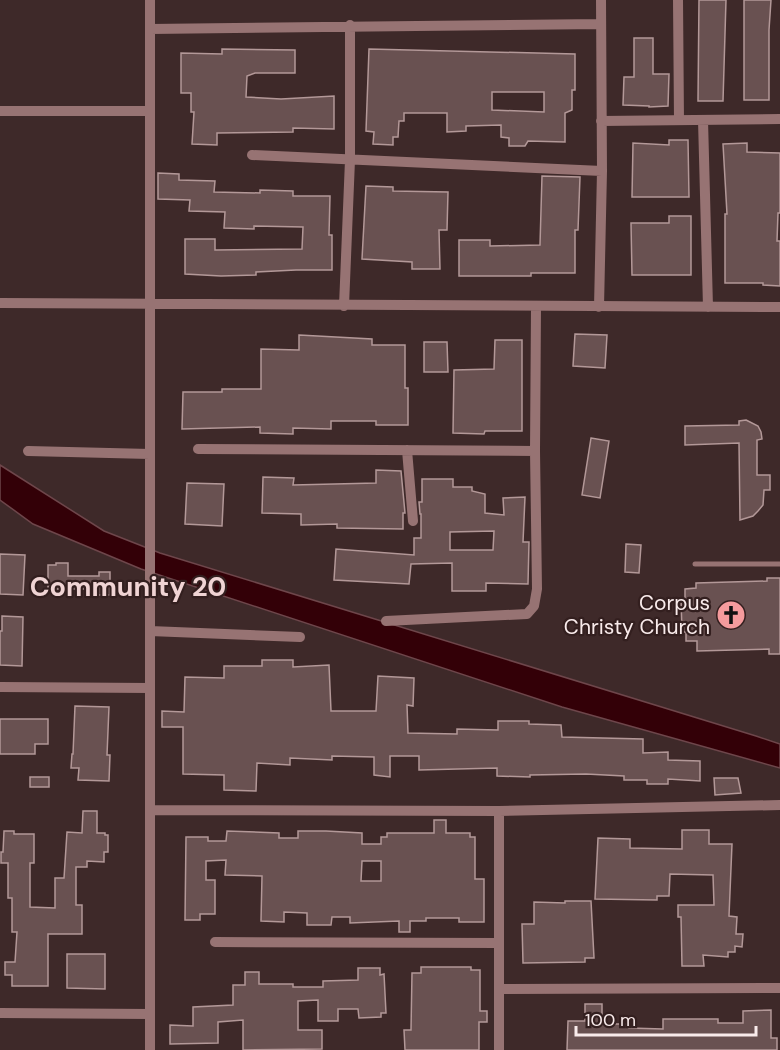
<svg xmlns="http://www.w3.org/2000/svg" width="780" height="1050" font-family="'DM Sans',sans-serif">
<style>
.water{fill:#330007;stroke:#6e464b;stroke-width:1.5}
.building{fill:#695151;stroke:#b39898;stroke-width:1.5;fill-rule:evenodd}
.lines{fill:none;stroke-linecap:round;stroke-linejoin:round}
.lane{stroke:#977373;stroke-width:5}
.street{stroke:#977373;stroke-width:10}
.labels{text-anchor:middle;stroke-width:4.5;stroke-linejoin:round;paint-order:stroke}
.poi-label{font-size:21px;fill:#f9ebeb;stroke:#331f1f;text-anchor:end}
.district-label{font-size:27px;font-weight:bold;fill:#f0d4d4;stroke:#331f1f}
</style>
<rect width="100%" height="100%" fill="#3e2929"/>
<!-- water -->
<path class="water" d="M0 465 104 531 160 553 756 736 780 744V768L562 707 141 569 33 524 0 500Z"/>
<!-- building -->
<path class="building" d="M699 0H726L723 101H698Z
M744 0H771L769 30V100H744Z
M634 38H653V74H669L668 106 649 107V106L623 105 624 77H634Z
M222 49 295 50V73H255L247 76 246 97 281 99 334 96V129L293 128V132L217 133V145L192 144 194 112H191V93H181V53L222 54Z
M369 49 575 54V90H572V110L565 113V142L528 141 525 146H509V138L501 137V125L466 126V131L447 132V113H404V121H399L398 137H393V145L373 144 374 132 366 131ZM492 92H544V112L492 110Z
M669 140H688L689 197H632L633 143 669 145Z
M747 143V152L780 153V213H778L777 241H780V286L763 285V283H725V214H727L723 144Z
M158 173 179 174V180L215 181 214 192 260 193V190L293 191V196H330L329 235H332V270H296L256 272V275L221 276 185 274V239H215V250L302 249 303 227 254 226V229L224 228 225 212 189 211 190 200 158 199Z
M542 176 580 177 578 230H575V273H531V276H459V240H490V246L540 245Z
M366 186 393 187V191L448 192 447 230H439L440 269H412V262L362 259Z
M669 216H691V275H632L631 223H669Z
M575 334 607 335 605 368 573 366Z
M299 335 372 339V345H405V388H408V425H376V421H331V429L293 428V434L260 433V427L182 429 183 392H222V389H261V349L299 350Z
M495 340H522V431H485L484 434 453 433 454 370 494 369Z
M424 342H447L448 372H424Z
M746 420 758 426 761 432 762 439 757 440V475H770V490H764L763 505 758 511 753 516 740 520 739 443 685 445V426L739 425V421Z
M591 438 609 441 600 498 582 495Z
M376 470 401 471 405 513H403V529L337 528V524L301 525V514L262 513 263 477 294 478 293 485 376 483Z
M422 479H453V487H472V491L485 494V513L504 515 503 498 525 497 523 542H529L528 584 486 583V591H452V563L411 564 409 584 334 580 336 549 414 555V538H421V514H420L419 502H422ZM494 531 493 550H450V532Z
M187 483 224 484 222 526 185 524Z
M626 544 641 545 639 573 625 572Z
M0 554 25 555 23 595 0 594Z
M56 563H68V576H99V572H110V595H85V589H48V565H56Z
M767 578H780V654H769V649L697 651V641H686V632H682L681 599H685V589L696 588V583L767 581Z
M2 616 23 617 22 666 0 665V631H2Z
M262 660H293V667L329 665 331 711H376L378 676 414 678 413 706 407 705 408 733 457 734V729L498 730V721H529V724L561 725 562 737 643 739V753L668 752V760L700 761V781L668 779V784H647V780H624V776L586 774 530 775V777L497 776V768L419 770V756H390V777L374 775V757L332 756V760L290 758V765L257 763 256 791 224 790V775L183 774V727H162V711L184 712 185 677 224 678V666H262Z
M75 706 109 707 107 755H110L109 781 78 780 79 768H71L72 754H73Z
M0 719H48V744H35V754H0Z
M30 777H49V787H30Z
M714 778H738L741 793 715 795Z
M83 811H97V833H105V835H108V852H104V862L87 861V867H76V905H82V934H48V986H12V975H5V962H15L17 932H12V898H8V863H1V852H3L4 831H14V834H34V863H30V907L55 908V878H64L67 832 82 833Z
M434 820H446V833H470V837H475V879H484V922H459V918H426V921H410V932H399V921L350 923V917H332L331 925H307V913L284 912V922L261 921 262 876 225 875 226 860 206 861V880H215V914H200V920H185L186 837H208V841H226L227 831 279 833V838H298V831H326L362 833V844H381V837H387V833H434ZM362 861H381V881H361Z
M682 830H709V844H732L729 916 737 917 736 934H743L742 947 735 946V952H728V957L703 955 704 966H682L681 917H678V905H714L713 875 670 874 669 896H657V900L595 899 598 838 630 839V848L682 849Z
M565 901H591L594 958H585V962L523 963 522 924H534V902L565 903Z
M67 954H105V989L67 988Z
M421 967H471V970H480V1011H487V1022H479V1050H405L404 1030H411L412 973H421Z
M358 968H380V975L384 974 386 1013H381V1017L359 1018 358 1009H338V1021H318V1000L298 1001V1030H322V1049L243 1050V1020L218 1022V1043L170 1044V1025L193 1026V1007L233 1005V985H245V972H259V984H293V987H323V981L358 980Z
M585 1004H602V1024H629V1028L663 1029V1019H718V1023H743V1011L771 1010V1038H777V1050H567L568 1021H585Z"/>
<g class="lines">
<!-- lane -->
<path class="lane" d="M695 564H780"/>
<!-- street -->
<path class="street" d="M150 0V1050
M678 0 679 120
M150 29 601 24
M0 111H149
M703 120 708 307
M601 121 780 119
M252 155 602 171
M0 303 780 307
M344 306 350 160V25
M599 307 602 171 601 0
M198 449 535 451
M407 450 413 521
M28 451 150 454
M386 621 527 614 534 606 537 589 535 451 536 307
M150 631 300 637
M0 687 150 688
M150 810 499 811 780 805
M215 942 499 943
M500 989 780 988
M0 1013 150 1014
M499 1050V811"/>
</g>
<!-- icons -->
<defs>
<g id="church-disc" transform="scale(1.5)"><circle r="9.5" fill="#f59b9d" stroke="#331f1f"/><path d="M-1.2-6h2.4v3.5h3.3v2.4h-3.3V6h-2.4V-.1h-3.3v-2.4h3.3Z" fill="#111"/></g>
</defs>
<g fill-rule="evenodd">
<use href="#church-disc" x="731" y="615"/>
</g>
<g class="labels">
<!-- poi labels -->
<g class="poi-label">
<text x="710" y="610">Corpus<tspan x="710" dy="24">Christy Church</tspan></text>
</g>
<!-- district labels -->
<g class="district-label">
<text x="128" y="596">Community 20</text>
</g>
</g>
<!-- scale -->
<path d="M576 1026v9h180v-9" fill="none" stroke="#f9ebeb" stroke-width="3"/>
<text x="585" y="1026" font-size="18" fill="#f9ebeb" stroke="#331f1f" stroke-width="4.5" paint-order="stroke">100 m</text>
</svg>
